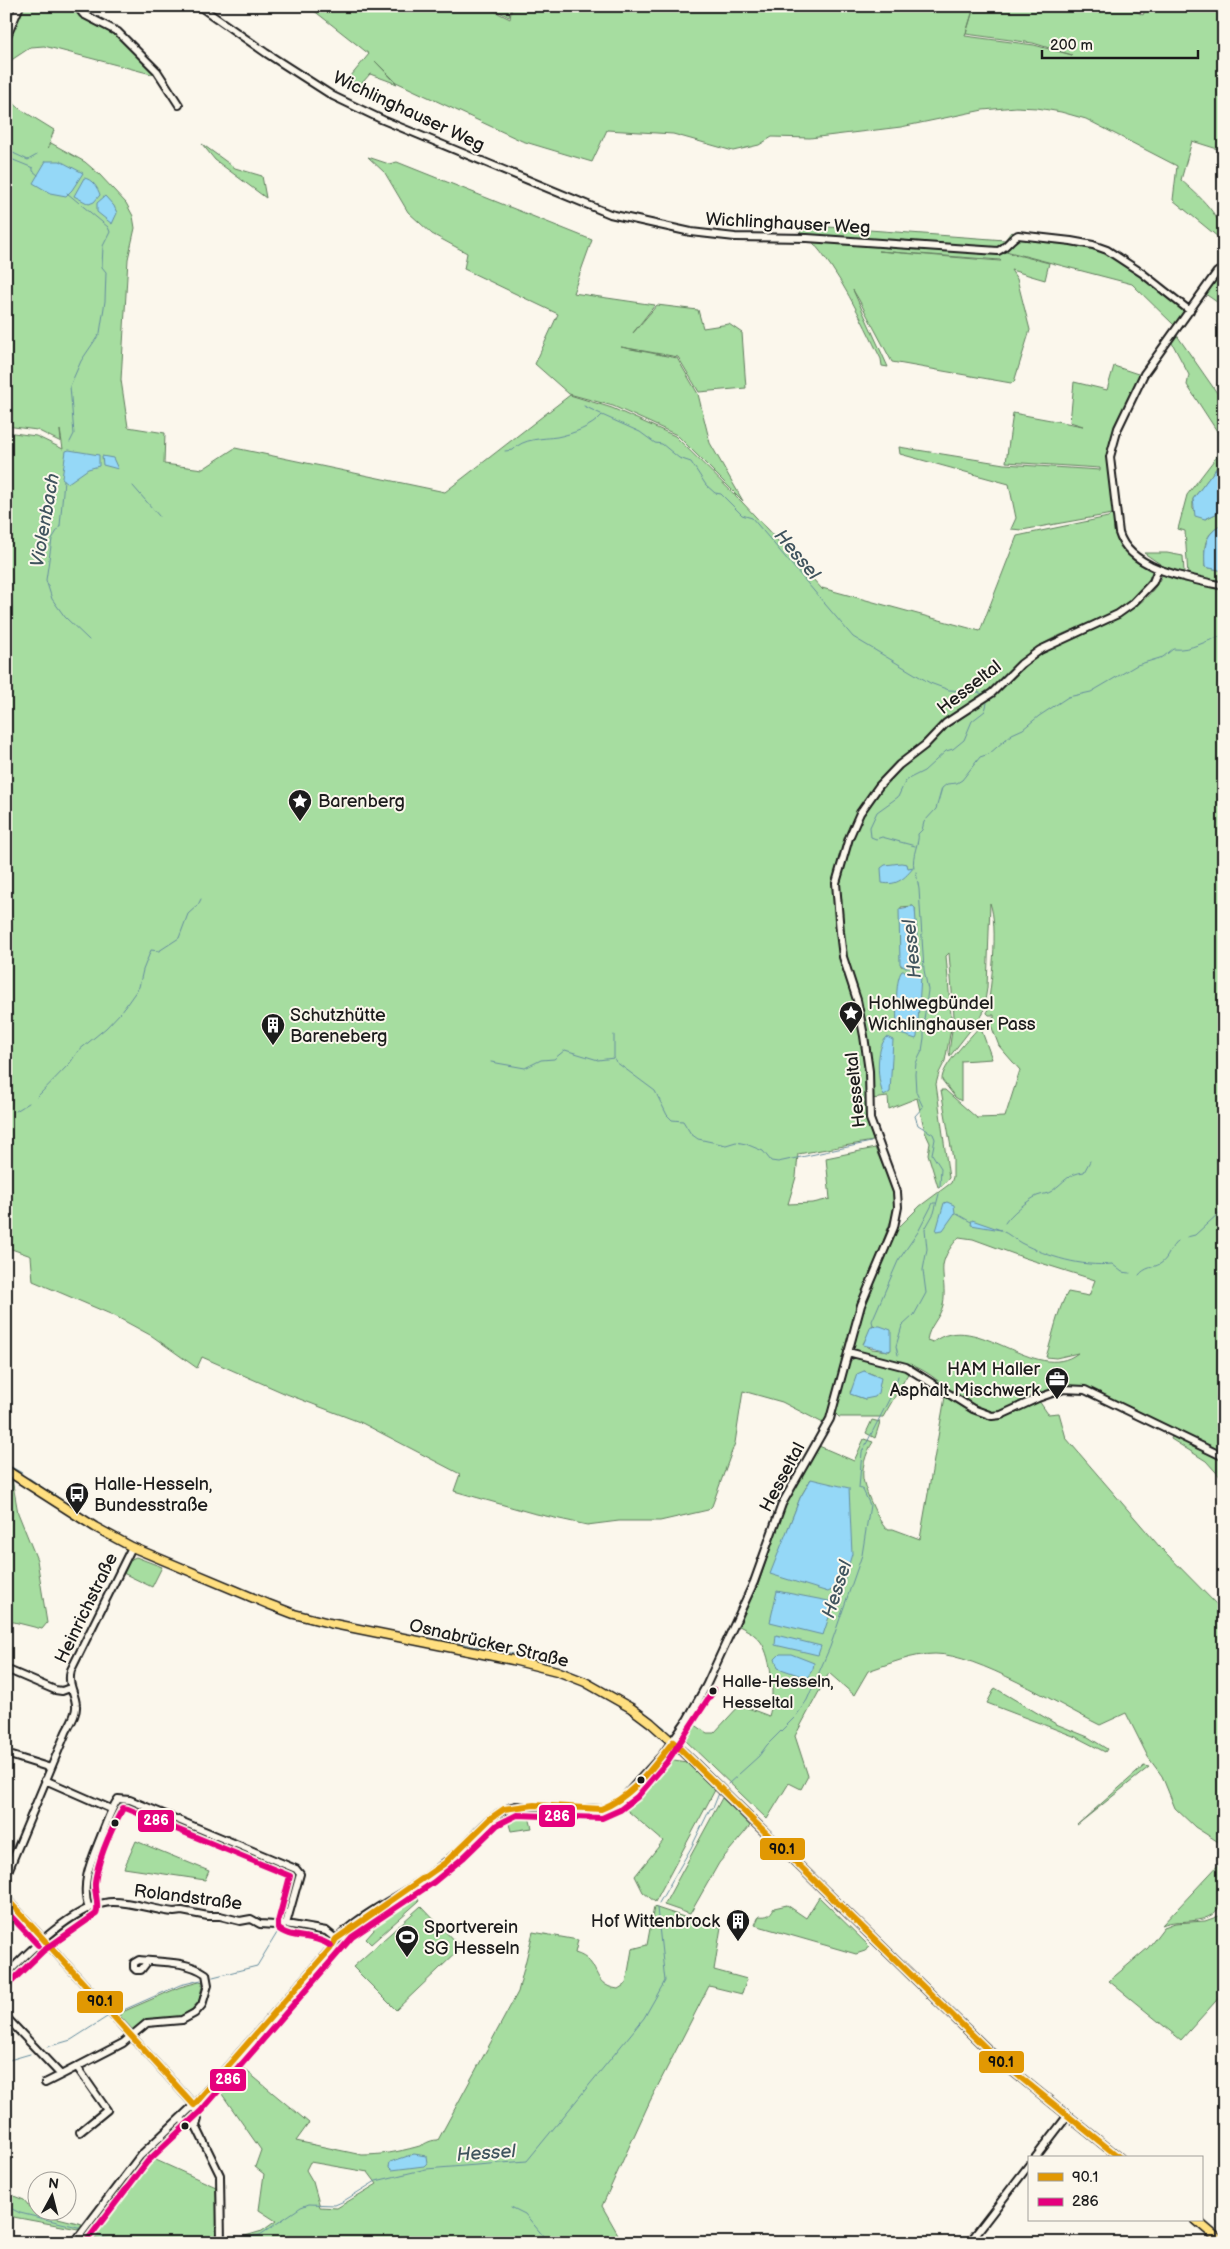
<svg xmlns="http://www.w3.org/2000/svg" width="1230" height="2249" font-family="'Balsamiq Sans',sans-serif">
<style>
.green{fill:#a6dda0;stroke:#617c5e;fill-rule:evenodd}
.water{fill:#95d8f7;stroke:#658d9f}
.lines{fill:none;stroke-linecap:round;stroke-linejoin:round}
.stream{stroke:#658d9f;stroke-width:1}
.minor-casing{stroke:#1c1c1c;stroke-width:10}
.major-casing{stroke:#1c1c1c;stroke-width:11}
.minor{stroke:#fbf7ec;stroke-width:6}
.major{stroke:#ffdf80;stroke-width:8}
.bus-1-casing{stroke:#fbf7ec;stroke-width:10}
.bus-2-casing{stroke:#fbf7ec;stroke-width:10}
.bus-1{stroke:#e19803;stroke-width:6}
.bus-2{stroke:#e5007d;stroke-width:6}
.bus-dot{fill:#1c1c1c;stroke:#fbf7ec;stroke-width:2}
.labels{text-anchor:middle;stroke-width:4;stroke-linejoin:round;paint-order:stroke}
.bus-label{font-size:17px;fill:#1c1c1c;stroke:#fbf7ec;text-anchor:start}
.street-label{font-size:18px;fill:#1c1c1c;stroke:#fbf7ec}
.poi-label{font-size:18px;fill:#1c1c1c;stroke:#fbf7ec;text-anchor:start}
.water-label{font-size:19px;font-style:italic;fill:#40545e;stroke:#fbf7ec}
.line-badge{stroke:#fbf7ec;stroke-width:2}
.badge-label{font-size:14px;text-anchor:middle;font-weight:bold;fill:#fff}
.pale-badge-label{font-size:14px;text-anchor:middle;font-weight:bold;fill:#111}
</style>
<rect width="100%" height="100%" fill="#fbf7ec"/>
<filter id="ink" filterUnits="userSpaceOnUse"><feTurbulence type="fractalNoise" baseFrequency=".02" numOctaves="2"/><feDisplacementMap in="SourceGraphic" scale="10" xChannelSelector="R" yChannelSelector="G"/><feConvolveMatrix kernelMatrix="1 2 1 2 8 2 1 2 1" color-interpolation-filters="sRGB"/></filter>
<g filter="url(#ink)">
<!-- green -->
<path class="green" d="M6 6 17 8 6 32Z
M22 6H74L118 35 159 76 44 46 31 47 10 61 6 59V42Z
M308 6H484L510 19 512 6H1126L1143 15 1147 6H1224V151L1192 141 1181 180C1198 195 1224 217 1224 242L1173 200 1177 166 1086 119 1061 112 1037 108 1016 107 983 110 901 127 810 138 772 137 759 145 733 151 673 134 607 130 592 162 522 141 396 82 375 61 397 84 370 74 355 91 346 82 369 54ZM974 7 966 34 1033 43 1072 55 1034 45 965 36Z
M488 6H511L509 17Z
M6 96 20 109 54 130 48 148 51 143 85 162 100 175 126 203 133 216 135 228 128 259 121 380 128 427 165 433 164 464 203 469 235 448 445 492 570 395 612 408 675 436 743 503 823 590 822 588 980 631 1017 536 1108 517 1112 514 1022 530 1011 529 1016 518 1009 484 900 454 899 447 1004 464 1100 470V468L1006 462 1013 413 1083 426 1070 422 1074 382 1107 390 1114 366 1141 375 1120 417 1108 458 1118 539 1127 550 1153 570C1135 619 1073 622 1035 649 1014 663 998 684 977 699L973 709C1002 696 1020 666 1048 650 1085 627 1144 619 1163 573L1185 581 1224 590V1481L1206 1461 1171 1439 1174 1431C1150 1419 1090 1382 1065 1387 1041 1392 1018 1404 996 1413 965 1413 943 1378 916 1367 898 1360 878 1357 860 1352L852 1346 863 1306 895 1231 920 1206 951 1183 953 1177V1159L941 1090H945L977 1118 1005 1117 1020 1070 999 1046 989 1020 994 1018V1015H989L987 1013C991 986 999 928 990 903L987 988 983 1014 950 1056 949 1052 954 1016 949 953 946 956 951 1015V1029L945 1061 939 1073 936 1084 949 1178 942 1186 938 1187 928 1154 930 1143 925 1132 917 1098 889 1109 888 1097 871 1099V1092H866V1112L873 1141 798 1154 796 1177 788 1204 813 1203 830 1199 826 1158 875 1148 894 1191V1212L859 1305 827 1416 823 1423 782 1402 743 1391 735 1443 712 1506 708 1510 660 1521H619L587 1525 532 1513 454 1491 460 1474 362 1423 284 1393 202 1357 197 1368 152 1336 115 1316 33 1281 31 1256 6 1247V432L36 436 63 449 60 430 61 442 37 430 6 426ZM913 906 915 908 916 967 901 966V907ZM959 1237 973 1239 1025 1258 1095 1280 1089 1296 1068 1292C1057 1310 1053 1336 1046 1357L1056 1358 1078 1353C1035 1386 977 1308 933 1342L927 1340C929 1326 940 1318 943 1305 946 1291 942 1278 943 1265 945 1254 952 1245 959 1237ZM873 1325 876 1326 890 1351 872 1349 863 1344Z
M202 144 235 168 262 176 266 198 215 160Z
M368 157 389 164 397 162 592 240 573 293 655 305 633 333 657 305 698 310 703 328 729 324 742 333 746 388 699 392 678 357 621 347 677 358 698 394 710 443 743 501 677 435 613 406 569 394 535 364 558 314 464 269 467 253 432 234 408 212 385 173Z
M801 225 1005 240 1011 232C1038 239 1068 239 1095 247 1128 258 1160 289 1187 311L1175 326 1132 284 998 249 800 236Z
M810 239 1002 251 1049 263 1045 280 1011 270 1017 279 1030 330 1014 382 1011 383 892 362 859 300 853 290 888 367 882 366 881 359C860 317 841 274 810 239ZM878 251 1000 260 1001 261H1000Z
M1224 271V307L1204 293Z
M1176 334 1224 403V442L1187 385 1189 375 1171 341Z
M1224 447V458L1193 499V509L1205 519 1224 510V524C1203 534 1204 546 1205 567L1224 571V584L1188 576 1185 531 1178 529 1187 495Z
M1144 553H1167L1183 556 1184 572 1163 566Z
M980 1026 992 1059 961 1061V1101L955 1097 942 1080C941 1066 971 1037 980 1026Z
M856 1357 909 1372 883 1417H839L836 1414 835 1409 849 1362ZM864 1371 877 1376 879 1388 865 1399 851 1394 850 1392Z
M945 1397C961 1406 977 1418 997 1419L1039 1401 1048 1414 1059 1413 1066 1438 1159 1546 1224 1612V1849L1220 1843 1195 1827 1175 1808 1162 1776 1148 1757 1126 1713 1100 1725C1059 1705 977 1654 935 1654 912 1654 889 1664 868 1671L854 1695 829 1673 795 1736 808 1776 801 1789 789 1783 767 1819 683 1738 691 1722 707 1733H714L740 1705 769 1716C775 1698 772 1658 761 1642 755 1634 747 1630 739 1626L759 1582 784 1507 819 1446 854 1461 864 1439 873 1442C866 1452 860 1471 864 1483 867 1495 878 1520 886 1529H893L920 1539ZM811 1479 771 1574 800 1498Z
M872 1420 880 1422 875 1438 866 1433Z
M6 1475 12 1479 18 1513 37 1560 47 1623 42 1629 6 1620Z
M136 1557 162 1567 152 1587 123 1573 129 1560Z
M995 1688 1056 1724 1088 1737 1107 1749 1105 1752 1076 1737 987 1703Z
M668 1759 686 1762 715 1790 655 1902 643 1892 635 1876 663 1841 622 1806Z
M1144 1766 1149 1767 1077 1825Z
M722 1798 750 1826 719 1863 690 1914 664 1905Z
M528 1813 532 1828 511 1831 507 1817Z
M136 1841 209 1871 205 1880 124 1868Z
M1224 1859C1224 1891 1230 1918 1190 1921 1180 1922 1172 1921 1162 1925Z
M414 1892 419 1901 371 1944 366 1939 374 1930 371 1920Z
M819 1897 870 1947 865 1951 856 1954 755 1925 759 1916C768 1917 770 1915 774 1908L787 1905 806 1918Z
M421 1906 461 1948 396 2010 353 1967Z
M654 1907 705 1924 721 1927 714 1970 747 1979 742 1994 709 1986 650 2101 602 2206 623 2243H222L262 2231 276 2221 259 2210 264 2174 255 2167 261 2150 217 2087 237 2063 309 2123 296 2141 362 2155C381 2155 398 2152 416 2147 425 2145 428 2140 438 2140L518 1992 533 1932 578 1940 575 1953C603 1961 589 1985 618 1989L626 1984 632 1949 647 1945ZM310 2162 368 2172 377 2184 337 2208 320 2207 313 2182 306 2170Z
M1222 1915 1224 1992 1181 2040 1109 1981 1148 1948 1164 1927 1175 1923 1205 1921Z
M203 1981 199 2001 191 2010 181 2016 147 2021 133 2030 120 2016V2013L180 1987Z
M147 2156 216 2187 218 2243H108L86 2235Z
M6 2193 24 2200 34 2212 82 2224 78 2229 8 2216Z"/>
<!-- water -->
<path class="water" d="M46 161H60L83 173 72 190 66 196 50 193 33 183Z
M84 178C92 179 98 188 100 195L94 202 89 204 74 196Z
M105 196 114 206 117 213 112 224 97 212V203Z
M69 450 99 455V466L88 469 68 483 62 478 66 451Z
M102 456 113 458 118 469 103 465Z
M1224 458V510L1205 519 1195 516 1193 499Z
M1224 524V571L1205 567C1204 547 1204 533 1224 524Z
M901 863 907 864 908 868 914 867C905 878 897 886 882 883L881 868 885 865Z
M913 906 915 908 919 963 916 967H904L900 964 899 909Z
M902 971H916L921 976 917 1037 916 1039 897 1033C897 1020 894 980 902 971Z
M887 1037 893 1040 890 1092 884 1096C877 1082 875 1048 887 1037Z
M947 1202 954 1205 955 1213 943 1230 936 1231 944 1203Z
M972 1220 1001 1230 971 1225Z
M871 1326H880L891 1330V1350L888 1351 863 1345Z
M864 1371 881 1378 878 1393 875 1397 865 1399 850 1394 857 1374Z
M811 1479 849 1488 852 1554 843 1584 828 1592 770 1574 800 1498Z
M777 1591 834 1602 823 1635 770 1622Z
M776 1635 821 1646 818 1655 775 1645Z
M780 1654H791L814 1663 813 1669 807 1678 778 1668 775 1659Z
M414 2154 426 2156 427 2163 424 2166 392 2170 389 2167 390 2162Z"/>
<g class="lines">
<!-- stream -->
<path class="stream" d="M6 154 13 153 28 160 37 155
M6 157 33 168V171L38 175
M67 193 108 227 110 232 103 246 102 267 106 272 105 301 100 333 81 361 70 386 74 434 70 442
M584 406 601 414
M505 451 513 450C523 438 543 439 557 437 572 434 592 427 602 415L640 432 655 443 662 444 679 458 691 462 706 485 715 493 721 494 742 515 752 518 853 637 930 683 949 690 978 692 982 694
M64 480 60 526 52 539 46 580 52 599 65 617 89 640
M133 486 159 516
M1224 608 1221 611 1224 622
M915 846 882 837 876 839 871 837 870 827 877 812 898 797 905 782 910 778 924 771 946 751 953 749 964 740 972 721 985 711 987 703
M914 868C911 855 920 842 918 834L922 830 924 822 936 809 942 788 947 784 957 783 962 780 980 757 989 754 1012 734 1023 729 1039 716 1068 697 1091 692 1137 665 1163 657 1173 649C1191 651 1207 640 1224 635
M916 872 919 889 924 970 928 990 924 1020V1038L922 1051 916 1063 915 1074 916 1092 923 1107 915 1116 918 1125 933 1134 935 1139 932 1154 941 1168 940 1186
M614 1035V1058L616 1062 655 1091 667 1115 672 1120 683 1121 691 1134 698 1139 726 1145 736 1142 746 1144 763 1151 771 1161 778 1162 871 1142
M491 1062 525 1068 541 1060 554 1059 565 1050 598 1060 614 1058
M37 1097 70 1063 78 1051 106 1028 122 1011 139 987 143 970 151 950 159 951 179 938 188 914 198 905 201 899
M16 1111 29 1103
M955 1213 971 1222
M1005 1223C1010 1215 1028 1200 1037 1196 1042 1194 1048 1194 1052 1191 1065 1181 1068 1174 1084 1172L1090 1161
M1002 1231C1009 1234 1014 1239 1021 1243 1049 1257 1081 1267 1112 1264L1122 1272 1130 1273
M1187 1237 1195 1235 1219 1213 1224 1201
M1139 1275C1145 1267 1153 1268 1160 1264 1169 1259 1170 1246 1178 1241
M873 1325 872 1321 898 1261 918 1232 933 1203H936
M898 1355 896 1346 902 1326 914 1315 926 1293 923 1270 927 1249 925 1229 934 1213 939 1194
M6 1464 22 1473
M29 1478 48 1491
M52 1493 78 1511
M83 1515 106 1529
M131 1542 139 1546
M261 1597 274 1602
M284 1606 302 1612
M378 1629 388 1631
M398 1633C460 1644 528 1651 586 1678
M592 1682 633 1705 665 1728
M689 1751 714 1775
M728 1784 759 1756 767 1745 796 1716 807 1700 830 1647 862 1555 870 1505 863 1490 859 1488 862 1452 895 1388 898 1376
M784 1844 859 1919
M659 1903 691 1848 710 1809 713 1808 719 1793
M893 1952 979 2035
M213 1977 257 1966 280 1928
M119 2012 180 1985 201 1980
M984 2040 1019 2071
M47 2047 71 2040 107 2017
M6 2061 30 2054
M1027 2077 1068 2111
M1072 2114 1126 2158
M6 2206 20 2213 82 2228
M511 2207 525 2214 549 2243
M1201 2219 1205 2223
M88 2231 104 2238 130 2243
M224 2243 260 2235 301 2207 309 2204 335 2205 342 2202 376 2181 426 2169 527 2161 644 2018 665 1981 657 1908"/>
<!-- minor casing -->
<g class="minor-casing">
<path id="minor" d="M77 6 83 14 118 32 157 71 179 105
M199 6 266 53 333 96 383 120 610 214 691 232 735 237 807 238 998 251C1007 247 1010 239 1018 235L1071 241 1093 245 1107 250 1142 273 1190 311
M6 38 20 6
M1224 268 1217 272 1144 374 1118 428 1110 457 1119 533C1130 570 1191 579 1224 586
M848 1352 906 1367 973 1409 992 1416 1001 1415 1038 1398 1064 1389 1085 1390 1224 1457
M6 1669 55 1690 62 1691 70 1688
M6 1754 51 1768
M45 1780 111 1809
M6 1876 66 1732C70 1724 77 1714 76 1705 75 1692 67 1684 71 1670L132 1547
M6 1898 194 2105 198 2119 196 2126 220 2175 221 2243
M89 1909C79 1882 94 1855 103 1831 108 1819 111 1809 118 1799L130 1800 296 1869 300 1874 286 1924
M6 1975C29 1951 79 1902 113 1902 133 1902 154 1910 174 1912L182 1911 208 1916H220L240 1921 251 1919 260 1924 275 1925 286 1924 326 1931 336 1939
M6 2017 61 2075 123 2043 147 2023 182 2020 195 2013 202 2005 208 1985 206 1974C188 1961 161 1962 139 1960L134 1963V1968L136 1970H141L148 1961
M77 2067 107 2110 80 2132
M45 2083 61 2075
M180 2119 190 2125 196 2126
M1035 2158 1068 2115
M74 2243 140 2156 194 2105 330 1949C347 1921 385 1905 411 1887 427 1877 443 1865 457 1852 475 1836 491 1811 516 1806L601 1809 611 1806 622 1799 663 1754 687 1720 706 1686 754 1582 782 1504 830 1419 861 1305 894 1227 898 1207 897 1192 870 1119 869 1071 864 1036 857 1000 843 957 840 932 836 883 849 838 860 813 879 786 899 765 925 745 946 723 992 693 1021 664 1040 650 1118 614 1132 604 1153 582 1158 569
M969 2243 1029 2165"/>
</g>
<!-- major casing -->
<g class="major-casing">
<path id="major" d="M6 1470 95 1527 132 1547 268 1604 294 1614 329 1623 513 1660 557 1671 585 1682 631 1708 651 1723 683 1752 993 2055 1120 2158
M1196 2220 1223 2243"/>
</g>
<!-- minor -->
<use href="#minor" class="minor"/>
<!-- major -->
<use href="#major" class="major"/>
<!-- bus-1 casing -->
<g class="bus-1-casing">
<path id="bus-1" d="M673 1742 993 2055 1120 2158
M6 1898 194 2105
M194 2105 330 1949 336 1939 445 1863 491 1818 504 1809 534 1805 601 1809C632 1797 652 1768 673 1742"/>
</g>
<!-- bus-2 casing -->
<g class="bus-2-casing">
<path id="bus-2" d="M6 1911 38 1945
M12 1981 43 1951 96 1914C100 1905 94 1893 95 1883 98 1858 111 1830 123 1808L128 1809 290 1876 278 1922V1928C288 1939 315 1934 331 1946
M85 2243 147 2162 201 2111 352 1937 434 1882 463 1858 497 1825 517 1815 602 1818 620 1810 637 1797 667 1762 714 1690"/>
</g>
<!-- bus-1 -->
<use href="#bus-1" class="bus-1"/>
<!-- bus-2 -->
<use href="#bus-2" class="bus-2"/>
</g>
</g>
<!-- icons -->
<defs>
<g id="sight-pin" transform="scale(1.25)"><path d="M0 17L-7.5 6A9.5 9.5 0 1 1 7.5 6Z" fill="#1c1c1c" stroke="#fbf7ec"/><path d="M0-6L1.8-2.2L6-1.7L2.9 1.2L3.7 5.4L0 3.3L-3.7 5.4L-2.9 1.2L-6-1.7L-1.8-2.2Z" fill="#fff"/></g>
<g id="building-pin" transform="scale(1.25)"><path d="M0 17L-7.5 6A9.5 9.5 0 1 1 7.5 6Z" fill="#1c1c1c" stroke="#fbf7ec"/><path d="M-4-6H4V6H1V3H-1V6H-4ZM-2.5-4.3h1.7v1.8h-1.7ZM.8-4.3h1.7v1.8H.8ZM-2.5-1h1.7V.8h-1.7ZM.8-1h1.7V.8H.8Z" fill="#fff"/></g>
<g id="office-pin" transform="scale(1.25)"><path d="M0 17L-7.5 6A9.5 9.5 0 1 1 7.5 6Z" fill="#1c1c1c" stroke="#fbf7ec"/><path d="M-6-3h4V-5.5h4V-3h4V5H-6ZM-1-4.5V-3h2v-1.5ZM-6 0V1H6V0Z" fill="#fff"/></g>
<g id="bus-pin" transform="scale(1.25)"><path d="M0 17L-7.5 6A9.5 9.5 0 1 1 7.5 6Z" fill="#1c1c1c" stroke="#fbf7ec"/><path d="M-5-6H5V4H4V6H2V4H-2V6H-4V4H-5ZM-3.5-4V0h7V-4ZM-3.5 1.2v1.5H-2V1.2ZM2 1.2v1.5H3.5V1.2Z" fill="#fff"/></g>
<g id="stadium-pin" transform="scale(1.25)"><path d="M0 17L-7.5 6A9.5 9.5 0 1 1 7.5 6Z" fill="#1c1c1c" stroke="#fbf7ec"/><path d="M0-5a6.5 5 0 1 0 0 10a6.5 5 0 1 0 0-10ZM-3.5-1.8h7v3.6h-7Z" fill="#fff"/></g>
</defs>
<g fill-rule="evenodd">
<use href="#sight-pin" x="300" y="801"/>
<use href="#sight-pin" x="851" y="1013"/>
<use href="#building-pin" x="273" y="1025"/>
<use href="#office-pin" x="1057" y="1379"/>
<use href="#bus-pin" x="77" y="1494"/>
<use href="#building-pin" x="738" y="1921"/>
<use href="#stadium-pin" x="407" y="1937"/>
</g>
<!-- markers -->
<g class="bus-dot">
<circle cx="713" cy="1691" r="4.5"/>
<circle cx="641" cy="1780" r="4.5"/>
<circle cx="115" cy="1823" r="4.5"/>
<circle cx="185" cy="2126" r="4.5"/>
</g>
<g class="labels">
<!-- bus labels -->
<g class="bus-label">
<text x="722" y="1687">Halle-Hesseln,<tspan x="722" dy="21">Hesseltal</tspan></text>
</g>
<!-- street labels -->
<g class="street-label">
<text transform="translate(409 111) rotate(25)" y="6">Wichlinghauser Weg</text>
<text transform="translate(788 223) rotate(3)" y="6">Wichlinghauser Weg</text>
<text transform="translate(969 687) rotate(-38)" y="6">Hesseltal</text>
<text transform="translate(855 1090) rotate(-96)" y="6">Hesseltal</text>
<text transform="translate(782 1477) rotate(-62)" y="6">Hesseltal</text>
<text transform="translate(86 1608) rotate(-64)" y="6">Heinrichstraße</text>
<text transform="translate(489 1643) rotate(13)" y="6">Osnabrücker Straße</text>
<text transform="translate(188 1897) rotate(7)" y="6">Rolandstraße</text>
</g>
<!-- poi labels -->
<g class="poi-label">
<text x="318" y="807">Barenberg</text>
<text x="868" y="1009">Hohlwegbündel<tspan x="868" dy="21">Wichlinghauser Pass</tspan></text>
<text x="290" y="1021">Schutzhütte<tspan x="290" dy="21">Bareneberg</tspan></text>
<text x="1040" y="1375" text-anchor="end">HAM Haller<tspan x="1040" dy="21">Asphalt Mischwerk</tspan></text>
<text x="94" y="1490">Halle-Hesseln,<tspan x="94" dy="21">Bundesstraße</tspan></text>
<text x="720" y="1927" text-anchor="end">Hof Wittenbrock</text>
<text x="424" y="1933">Sportverein<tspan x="424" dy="21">SG Hesseln</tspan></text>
</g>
<!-- water labels -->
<g class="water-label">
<text transform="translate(44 520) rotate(-80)" y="7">Violenbach</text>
<text transform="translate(798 554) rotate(50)" y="7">Hessel</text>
<text transform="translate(911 949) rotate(-96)" y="7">Hessel</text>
<text transform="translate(836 1589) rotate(-72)" y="7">Hessel</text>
<text transform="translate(486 2152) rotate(-4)" y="7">Hessel</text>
</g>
</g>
<g class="line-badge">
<rect x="538" y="1804" width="38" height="24" rx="5" fill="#e5007d"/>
<rect x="137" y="1809" width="38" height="24" rx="5" fill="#e5007d"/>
<rect x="759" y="1837" width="47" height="24" rx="5" fill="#e19803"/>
<rect x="76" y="1990" width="48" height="24" rx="5" fill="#e19803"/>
<rect x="978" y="2050" width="47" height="24" rx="5" fill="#e19803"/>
<rect x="209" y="2068" width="38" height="24" rx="5" fill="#e5007d"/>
</g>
<g class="badge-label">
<text x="557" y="1821">286</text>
<text x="156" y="1825">286</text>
<text x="228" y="2084">286</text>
</g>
<g class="pale-badge-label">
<text x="782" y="1854">90.1</text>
<text x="100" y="2006">90.1</text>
<text x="1001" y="2067">90.1</text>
</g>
<!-- margin -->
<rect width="1230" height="2249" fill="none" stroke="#fbf7ec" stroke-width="25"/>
<rect x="12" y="12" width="1205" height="2224" fill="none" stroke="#1c1c1c" stroke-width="2" filter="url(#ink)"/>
<!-- legend -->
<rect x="1028" y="2156" width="175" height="65" fill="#fbf7ec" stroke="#a29f99"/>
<rect x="1038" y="2173" width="25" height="8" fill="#e19803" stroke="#a29f99"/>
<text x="1072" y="2182" font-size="15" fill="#1c1c1c">90.1</text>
<rect x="1038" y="2198" width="25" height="8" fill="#e5007d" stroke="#a29f99"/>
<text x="1072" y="2206" font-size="15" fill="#1c1c1c">286</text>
<!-- north arrow -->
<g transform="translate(52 2196) rotate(7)"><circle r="24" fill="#fbf7ec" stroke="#a29f99"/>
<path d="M0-4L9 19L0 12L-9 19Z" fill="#1c1c1c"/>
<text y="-8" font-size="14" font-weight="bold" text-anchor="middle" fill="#1c1c1c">N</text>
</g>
<!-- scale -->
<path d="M1042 50v8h156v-8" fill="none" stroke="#1c1c1c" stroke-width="2.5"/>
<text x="1050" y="50" font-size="15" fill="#1c1c1c" stroke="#fbf7ec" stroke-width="4" paint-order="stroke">200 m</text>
</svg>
